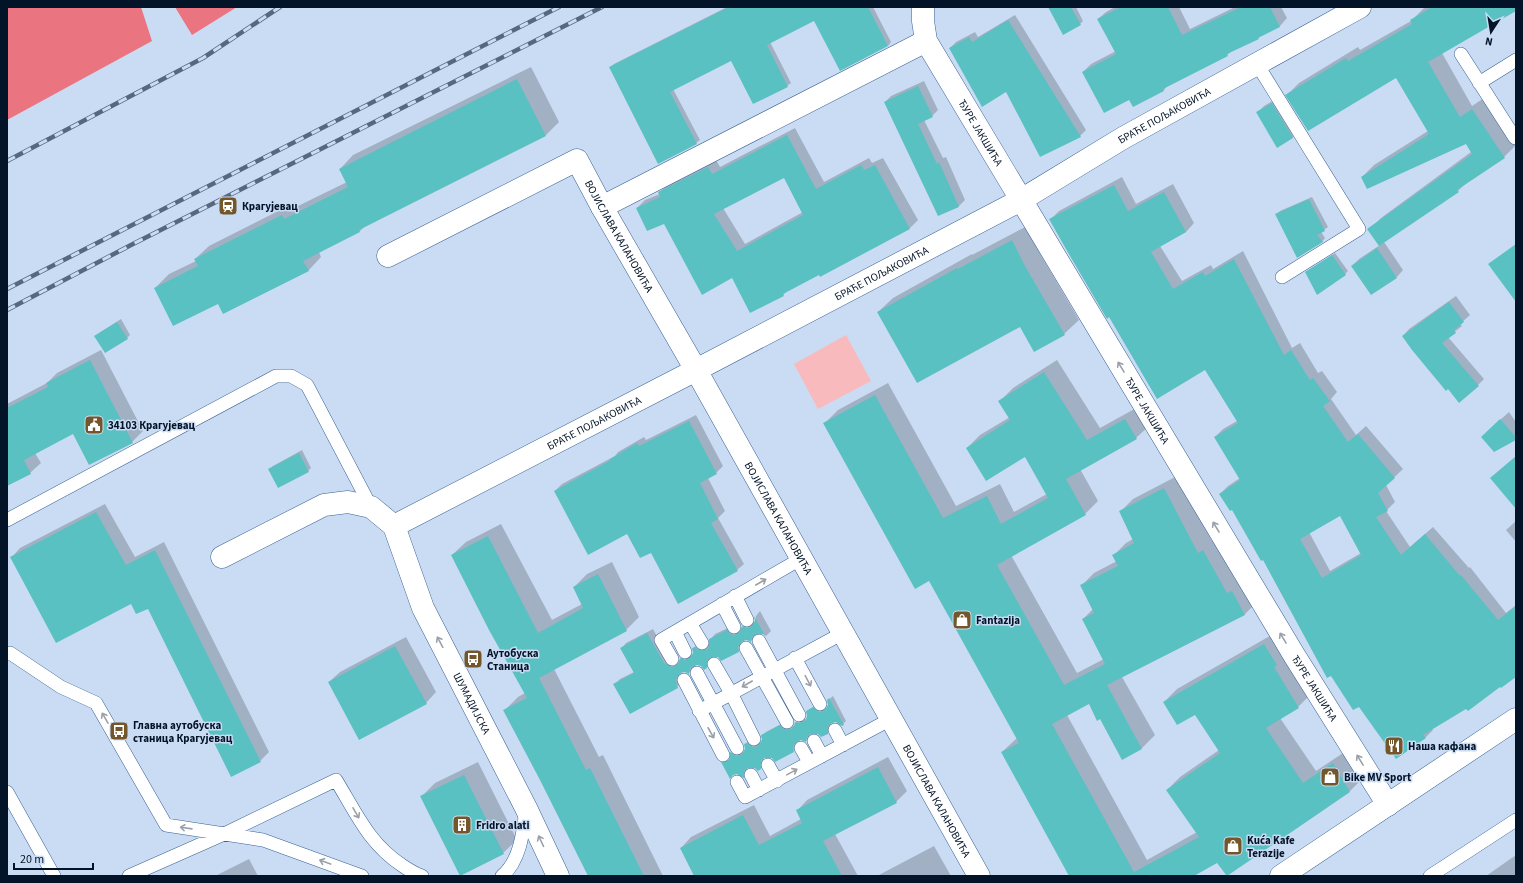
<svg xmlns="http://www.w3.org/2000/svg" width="1523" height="883" font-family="'Source Sans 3',sans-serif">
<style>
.green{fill:#f9babd}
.forest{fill:#ea747f}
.shadow{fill:#0003;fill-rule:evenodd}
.building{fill:#5ac1c2;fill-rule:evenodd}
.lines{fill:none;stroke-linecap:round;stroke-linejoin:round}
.lane-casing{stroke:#386094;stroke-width:14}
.street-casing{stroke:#386094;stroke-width:23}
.secondary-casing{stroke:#386094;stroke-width:23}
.lane{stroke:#fff;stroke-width:13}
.street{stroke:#fff;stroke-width:22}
.secondary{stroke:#fff;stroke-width:22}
.rail-casing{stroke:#57687e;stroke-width:4.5}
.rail{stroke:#cadcf4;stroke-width:3;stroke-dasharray:9;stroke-linecap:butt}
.oneway{stroke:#9ba1a9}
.labels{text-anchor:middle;stroke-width:3;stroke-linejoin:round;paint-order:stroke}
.street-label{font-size:11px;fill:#041428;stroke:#cadcf4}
.poi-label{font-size:11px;font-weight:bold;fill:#041428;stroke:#cadcf4;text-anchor:start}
</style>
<rect width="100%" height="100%" fill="#cadcf4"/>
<!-- green -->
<path class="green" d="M846 335 871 381 818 409 794 364Z"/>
<!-- forest -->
<path class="forest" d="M7 7H141L152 41 7 120Z
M175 7H237L192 35Z"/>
<!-- shadow -->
<path class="shadow" d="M727 7H873L891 42 888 46 815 19 770 42 791 83 787 86 731 60 673 89 700 140 696 143 611 67 614 64Z
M1052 7H1076L1083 21 1080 24Z
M1115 7H1179L1190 29 1235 7H1281L1287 18 1280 26 1262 35 1258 38 1232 51 1227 55 1167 86 1164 90 1134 106 1130 99 1083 72 1091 64 1116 51 1098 19 1106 12Z
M1425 7H1516V10L1442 53 1472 106 1484 98 1516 145 1504 157 1466 183 1458 191 1384 242 1403 270 1397 277 1352 266 1359 259 1380 245 1369 230 1381 218 1471 152 1466 143 1362 177 1374 165 1428 131 1396 77 1287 95 1299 83 1358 47 1360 50 1411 21Z
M1015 15 1086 130 1080 136 1007 90 950 48 956 42 975 32 978 37Z
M531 67 559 122 546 135 366 225 359 232 319 252 321 257 308 271 218 302 155 288 169 274 196 261 195 259 209 246 296 202 298 206 347 182 340 169 353 155Z
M924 81 938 110 932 116 924 120 943 158 946 157 965 200 959 206 939 215 885 102 891 96Z
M1279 97 1300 130 1293 137 1277 146 1257 113 1264 106Z
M795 128 824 182 869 158 872 163 883 158 918 220 910 228 832 270 819 274 787 291 783 295 733 277 664 222 637 208 645 200 660 194 659 193 667 185 716 160 720 167ZM784 177 803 212 745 244 723 208Z
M1122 177 1136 204 1173 184 1194 223 1186 232 1160 246 1182 281 1211 265 1213 269 1243 251 1292 348 1300 343 1318 373 1322 371 1337 392 1331 399 1356 435 1366 426 1403 469 1386 485 1395 502 1386 511 1410 547 1433 527 1469 568 1470 567 1506 613 1516 605V675L1432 728 1433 730 1425 738 1359 705 1331 675 1263 558 1232 509 1220 494 1228 486 1240 478 1215 437 1223 429 1237 421 1205 369 1051 219 1059 211ZM1340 515 1361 553 1330 571 1309 532Z
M1312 197 1328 227 1321 232 1325 238 1322 242 1276 215 1280 211Z
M1027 226 1039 252 1079 320 1064 334 1020 326 878 312 893 298 972 254V255Z
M1335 253 1348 271 1345 274 1306 272Z
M1456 296 1470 315 1460 324 1462 326 1448 337 1484 379 1478 385 1403 336 1409 329Z
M121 319 130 335 127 338 99 333Z
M101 350 143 431 132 442 89 464 73 433 35 453 41 463 30 473 7 485V404L47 383 57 373Z
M1057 360 1100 428 1138 407 1149 426 1136 438 1080 469 1098 501 1085 514 1011 555 1077 673 1104 659 1083 619 1093 609 1081 586 1094 573 1117 561 1113 556 1126 543 1133 539 1120 512 1133 499 1177 476 1212 541 1217 538 1257 602 1244 615 1122 677 1155 735 1142 748 1122 759 1101 718 1089 702 1067 715 1147 860 1197 832 1167 790 1180 777 1219 750 1195 714 1164 702 1177 689 1277 632 1311 694 1298 707 1280 718 1316 771 1346 751 1363 778 1350 791 1226 875 1218 862 1192 876H1070L1002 752 1017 738 929 579 825 423 838 410 888 383 956 506 1000 484 1014 512 1047 494 1025 456 967 448 980 435 1010 417 1000 401 1013 388Z
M1509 412 1516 422V439L1489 430Z
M696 415 723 466 716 473 708 478 725 511 718 518 744 564 737 570 651 552 628 533 555 491 562 484 615 456 618 452 644 437 646 440Z
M302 450 311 468 308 471 269 469 273 466Z
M105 504 135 557 164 542 269 752 260 761 148 607 131 602 12 557 20 548Z
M1516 521V542L1506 530Z
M501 524 552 620 582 604 574 587 587 574 612 562 639 617 626 630 554 669 599 757 603 755 663 876H589L505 710 518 697 525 693 452 555 466 542Z
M760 611 771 631 766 636 763 633H757L756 636 751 641 747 639 744 640V645L738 651 718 656H712V662L707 667 701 665H695L694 668 689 673 684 671 681 672 682 682 677 687 614 685 620 679 634 672 621 649 626 643 653 629 669 658 678 662 686 653 691 655 694 654 693 649 698 643 704 645H710V640L715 634 732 626 735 629 740 630 748 621 752 623 755 622 756 616Z
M406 637 436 692 426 703 329 682 340 672Z
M833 696 846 721 843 724 836 721 831 722V729L827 733H810L809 738 806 741 802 739 798 740 796 744 797 747 793 751 772 757H764V765L761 768 747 767V773L743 776 722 763 725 760 731 759V753L734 750 740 753 744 752 746 749 745 745 748 741 757 744 761 743 763 740 762 736 766 732 783 723 786 726 791 727 795 725 799 719H806L808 716 807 711 817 705 823 709 827 708 829 705 828 700Z
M888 757 907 791 896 802 835 834 858 876H696L681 848 691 837 754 805 770 836 801 819 797 811 807 800Z
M478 762 517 840 503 853 422 796 435 783Z
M934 846 951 876H877Z
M1516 855V876H1486Z
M249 859 258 876H215Z"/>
<!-- building -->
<path class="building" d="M729 7H868L888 46 840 71 814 21 767 45 788 87 753 104 731 61 670 92 697 144 658 164 609 67Z
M1048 7H1071L1081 25 1063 35Z
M1121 7H1168L1182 35 1241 7H1270L1280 27 1258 38 1259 39 1227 54 1228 56 1163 89 1164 91 1133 107 1129 100 1104 113 1082 72 1116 54 1097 19Z
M1432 7H1516V11L1428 62 1460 117 1472 109 1505 158 1457 190 1459 192 1379 246 1367 229 1472 154 1466 144 1367 189 1361 177 1429 134 1396 78 1308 131 1285 95 1346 58 1348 61 1412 24 1410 20Z
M1008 20 1081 137 1040 157 1006 92 982 107 949 48 969 37 972 42Z
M517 79 546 136 359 230 360 232 303 261 309 271 223 314 218 304 173 326 154 288 198 266 194 259 282 215 284 219 348 187 339 169Z
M918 86 933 117 918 124 937 164 939 162 959 207 938 216 884 102Z
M1272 103 1293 138 1277 148 1256 112Z
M787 135 816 189 861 165 864 170 875 165 910 229 833 270 820 277 819 275 783 294 784 296 750 313 732 278 702 295 664 224 647 231 636 208 660 197 658 192 708 167 712 174ZM784 178 803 215 737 251 714 214Z
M1114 185 1128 211 1164 192 1186 232 1151 252 1173 289 1203 272 1205 276 1234 259 1284 355 1291 350 1310 380 1313 378 1330 401 1323 406 1348 442 1358 434 1395 478 1378 493 1388 511 1376 517 1401 555 1425 534 1460 576 1461 575 1498 620 1516 606V677L1501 688 1500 687 1468 711 1466 709 1423 735 1426 738 1396 759 1359 707 1353 710 1331 676 1327 678 1263 560 1261 561 1232 510 1230 511 1219 494 1240 480 1214 437 1238 423 1205 370 1157 399 1109 317 1107 319 1070 256 1049 219ZM1340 516 1361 555 1322 578 1300 539Z
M1309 199 1325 231 1317 235 1323 242 1297 258 1275 214Z
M1012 240 1025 266 1065 335 1034 352 1020 327 917 383 877 312 957 268 958 269Z
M1516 244V302L1488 264Z
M1377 248 1397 278 1371 295 1351 266Z
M1332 255 1346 275 1317 295 1305 272Z
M1449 302 1464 322 1454 330 1456 333 1442 343 1479 386 1459 403 1448 389 1446 391 1412 350 1402 336Z
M117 322 128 339 105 353 94 336Z
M90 360 133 443 89 465 73 434 24 460 31 474 7 486V408L48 387 46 383Z
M1044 372 1087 440 1125 419 1137 439 1066 479 1086 515 997 565 1064 685 1105 664 1082 619 1094 613 1080 585 1118 566 1112 555 1134 543 1119 511 1164 488 1198 553 1203 550 1227 593 1232 591 1245 615 1107 685 1142 749 1122 760 1100 719 1097 721 1089 704 1052 724 1134 872 1199 837 1166 790 1220 753 1195 715 1177 725 1163 702 1264 644 1277 665 1274 667 1299 708 1266 728 1303 783 1333 763 1350 792 1227 876 1217 863 1194 876H1069L1001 752 1019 743 929 581 915 589 823 423 875 395 943 518 987 496 1001 524 1048 498 1025 457 986 481 966 448 1010 420 998 401Z
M1500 419 1516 437V440L1494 452 1481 437Z
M689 421 717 474 700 483 718 519 711 523 738 571 678 604 651 553 640 558 627 534 588 555 554 491 611 460 610 459 637 443 639 446Z
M299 453 309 472 278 488 268 469Z
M1516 456V509L1490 478Z
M96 512 126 565 155 550 261 762 231 777 148 609 136 614 131 604 56 643 10 557Z
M488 536 538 633 583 608 573 587 598 574 627 631 539 678 586 770 590 768 644 876H588L540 780 503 710 527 698 489 630 451 555Z
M754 616 766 637 763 634H756L752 637 751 642 747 640 742 641 738 647 739 652 721 661 718 657H710L707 660V668L704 670 701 666 697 665 690 668 689 674 685 672 680 673 676 679 677 684H676L678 688 630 714 613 684 634 673 620 648 647 633 664 663 672 667 679 663 680 658 685 660 691 657 693 653 692 648 695 647 698 650H706L709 647V639L727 630 730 634 734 635 740 632 742 626 746 628 751 627 755 621Z
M395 646 427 704 359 740 328 682Z
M829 698 844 725 842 726 836 722 832 723 828 726V734L821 737 818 734H811L807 737 806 742 801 740 794 744 793 748 794 752 775 762 772 758H764L761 761V769L758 771 755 768H748L744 771V778L737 774 733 775 730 779 721 762H726L729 760 730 752 736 756 741 755 745 749 744 744 747 743 753 747 758 746 762 740 761 735 780 725 783 729H791L794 726 795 722 799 723 806 720 807 716 806 711 813 707 819 712 824 711 828 705 827 700Z
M878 767 897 803 823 841 842 876H694L680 848 743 815 759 845 802 823 796 810Z
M464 775 504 854 460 876 420 796Z"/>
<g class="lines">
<!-- lane casing -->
<g class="lane-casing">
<path id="lane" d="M1461 54 1515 138
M1257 64 1359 229 1282 277
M1479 83 1516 60
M7 520 276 376H291L307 385 371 507
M735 596 747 620
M722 604 734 627
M690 623 702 643
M675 632 685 652
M759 641 799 715
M746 648 787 722
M7 654 10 653 61 687 96 703 166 825 263 840 362 876
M795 658 820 704
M672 659 661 640 802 558
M714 664 731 693 754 739
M697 673 737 748
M684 680 723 755
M699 711 843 633
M835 730 843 745
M814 741 822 756
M801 748 809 762
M768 765 777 781
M751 775 759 790
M737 782 745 797 891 719
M7 792 54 876
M129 876 224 834 336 780C356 813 369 844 403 866 409 870 415 874 422 876
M502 876C520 861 523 833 526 810
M1430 876 1516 820"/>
</g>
<!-- street casing -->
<g class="street-casing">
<g id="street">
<path id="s1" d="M923 9V21L926 41 1294 655 1388 805"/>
<path d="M602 207 926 41"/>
<path id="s2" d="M388 256 577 160 602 207 696 370 979 876"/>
<path id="s3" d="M394 526 696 370 1021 200 1123 138 1360 7"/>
<path id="s4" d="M394 526 423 608 526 808 558 876"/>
<path d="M222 557 324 505 348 502 371 507 394 526"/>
</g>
</g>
<!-- secondary casing -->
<g class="secondary-casing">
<path id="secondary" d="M1281 876 1516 719"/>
</g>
<!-- lane -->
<use href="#lane" class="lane"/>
<!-- street -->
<use href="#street" class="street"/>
<!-- secondary -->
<use href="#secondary" class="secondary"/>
<!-- rail casing -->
<g class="rail-casing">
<path id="rail" d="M7 161 203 58 280 7
M7 289 559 7
M7 310 131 245 602 7"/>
</g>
<!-- rail -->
<use href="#rail" class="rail"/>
</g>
<!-- one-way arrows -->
<defs><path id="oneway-shaft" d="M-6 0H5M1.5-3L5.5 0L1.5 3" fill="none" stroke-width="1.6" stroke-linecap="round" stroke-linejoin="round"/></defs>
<g class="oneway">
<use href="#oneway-shaft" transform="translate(1121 367) rotate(-121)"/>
<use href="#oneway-shaft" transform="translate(1216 527) rotate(-121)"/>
<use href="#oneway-shaft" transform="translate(761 582) rotate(-30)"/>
<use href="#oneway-shaft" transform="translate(1283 638) rotate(-121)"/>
<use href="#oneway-shaft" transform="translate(440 642) rotate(-118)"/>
<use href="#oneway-shaft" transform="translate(808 681) rotate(62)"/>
<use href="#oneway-shaft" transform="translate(747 684) rotate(150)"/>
<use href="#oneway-shaft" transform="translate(105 718) rotate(-120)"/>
<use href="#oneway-shaft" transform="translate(711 733) rotate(61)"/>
<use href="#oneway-shaft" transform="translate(1360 760) rotate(-122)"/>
<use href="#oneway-shaft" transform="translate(792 772) rotate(-29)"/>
<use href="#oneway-shaft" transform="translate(356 813) rotate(60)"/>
<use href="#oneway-shaft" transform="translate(186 828) rotate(-172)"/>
<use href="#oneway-shaft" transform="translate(541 841) rotate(-115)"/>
<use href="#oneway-shaft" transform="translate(325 862) rotate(-160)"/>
</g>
<!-- icons -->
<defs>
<g id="station-square" transform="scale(1)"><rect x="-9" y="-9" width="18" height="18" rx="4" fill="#73562a" stroke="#cadcf4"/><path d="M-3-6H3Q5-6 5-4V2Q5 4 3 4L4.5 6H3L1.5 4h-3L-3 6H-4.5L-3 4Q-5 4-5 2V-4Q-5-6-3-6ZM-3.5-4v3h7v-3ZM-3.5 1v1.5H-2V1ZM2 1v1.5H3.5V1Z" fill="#fff"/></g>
<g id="civic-square" transform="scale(1)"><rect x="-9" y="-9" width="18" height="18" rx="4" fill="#73562a" stroke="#cadcf4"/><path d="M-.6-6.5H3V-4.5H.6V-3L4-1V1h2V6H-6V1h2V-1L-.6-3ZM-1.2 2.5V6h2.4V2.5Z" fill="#fff"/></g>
<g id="shop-square" transform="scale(1)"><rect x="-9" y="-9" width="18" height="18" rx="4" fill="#73562a" stroke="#cadcf4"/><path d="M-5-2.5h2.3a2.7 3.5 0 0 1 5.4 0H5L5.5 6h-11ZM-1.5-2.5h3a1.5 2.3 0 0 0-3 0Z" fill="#fff"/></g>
<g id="bus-square" transform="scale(1)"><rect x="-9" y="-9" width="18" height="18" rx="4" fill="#73562a" stroke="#cadcf4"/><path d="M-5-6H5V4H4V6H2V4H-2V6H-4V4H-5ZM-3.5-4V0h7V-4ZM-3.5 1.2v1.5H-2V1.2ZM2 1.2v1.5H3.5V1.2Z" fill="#fff"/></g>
<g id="restaurant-square" transform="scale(1)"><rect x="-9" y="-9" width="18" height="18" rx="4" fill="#73562a" stroke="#cadcf4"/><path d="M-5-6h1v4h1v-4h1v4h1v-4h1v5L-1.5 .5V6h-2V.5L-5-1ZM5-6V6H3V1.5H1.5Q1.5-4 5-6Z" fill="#fff"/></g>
<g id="building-square" transform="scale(1)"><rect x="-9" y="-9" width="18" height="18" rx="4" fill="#73562a" stroke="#cadcf4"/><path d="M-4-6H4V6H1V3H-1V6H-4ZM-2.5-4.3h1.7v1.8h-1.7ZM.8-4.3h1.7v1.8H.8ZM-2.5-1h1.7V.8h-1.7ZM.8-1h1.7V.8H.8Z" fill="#fff"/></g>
</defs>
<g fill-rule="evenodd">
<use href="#station-square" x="228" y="206"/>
<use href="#civic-square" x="94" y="425"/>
<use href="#shop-square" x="962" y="620"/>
<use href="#bus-square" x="473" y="659"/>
<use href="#bus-square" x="119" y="731"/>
<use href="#restaurant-square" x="1394" y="746"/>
<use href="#shop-square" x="1330" y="777"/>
<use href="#building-square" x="462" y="825"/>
<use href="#shop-square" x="1233" y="846"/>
</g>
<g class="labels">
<!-- street labels -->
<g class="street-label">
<text dy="4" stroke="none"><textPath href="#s3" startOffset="873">БРАЋЕ ПОЉАКОВИЋА</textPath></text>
<text dy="4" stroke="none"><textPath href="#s1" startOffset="139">ЂУРЕ ЈАКШИЋА</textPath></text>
<text dy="4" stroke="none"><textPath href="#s2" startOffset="299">ВОЈИСЛАВА КАЛАНОВИЋА</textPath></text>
<text dy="4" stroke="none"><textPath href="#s3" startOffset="549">БРАЋЕ ПОЉАКОВИЋА</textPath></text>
<text dy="4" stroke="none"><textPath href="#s1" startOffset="463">ЂУРЕ ЈАКШИЋА</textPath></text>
<text dy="4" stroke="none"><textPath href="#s3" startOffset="225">БРАЋЕ ПОЉАКОВИЋА</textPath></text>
<text dy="4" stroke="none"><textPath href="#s2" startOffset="623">ВОЈИСЛАВА КАЛАНОВИЋА</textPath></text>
<text dy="4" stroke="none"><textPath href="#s1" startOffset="787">ЂУРЕ ЈАКШИЋА</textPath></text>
<text dy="4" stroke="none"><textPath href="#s4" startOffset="194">ШУМАДИЈСКА</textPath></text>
<text dy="4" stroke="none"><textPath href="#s2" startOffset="947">ВОЈИСЛАВА КАЛАНОВИЋА</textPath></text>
</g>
<!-- poi labels -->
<g class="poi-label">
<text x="242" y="210">Крагујевац</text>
<text x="108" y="429">34103 Крагујевац</text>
<text x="976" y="624">Fantazija</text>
<text x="487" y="657">Аутобуска<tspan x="487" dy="13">Станица</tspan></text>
<text x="133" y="729">Главна аутобуска<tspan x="133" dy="13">станица Крагујевац</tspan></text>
<text x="1408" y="750">Наша кафана</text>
<text x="1344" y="781">Bike MV Sport</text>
<text x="476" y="829">Fridro alati</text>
<text x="1247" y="844">Kuća Kafe<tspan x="1247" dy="13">Terazije</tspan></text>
</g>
</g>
<!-- border -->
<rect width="1523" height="883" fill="none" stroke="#041428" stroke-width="16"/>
<!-- north arrow -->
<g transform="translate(1491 32) rotate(192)" stroke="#cadcf4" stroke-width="3" paint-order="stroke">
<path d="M0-3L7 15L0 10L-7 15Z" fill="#041428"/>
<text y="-6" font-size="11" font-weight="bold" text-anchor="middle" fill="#041428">N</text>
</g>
<!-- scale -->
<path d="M14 863v6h79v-6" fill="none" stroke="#041428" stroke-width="2"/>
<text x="20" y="863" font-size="12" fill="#041428" stroke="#cadcf4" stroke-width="3" paint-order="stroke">20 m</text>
</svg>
